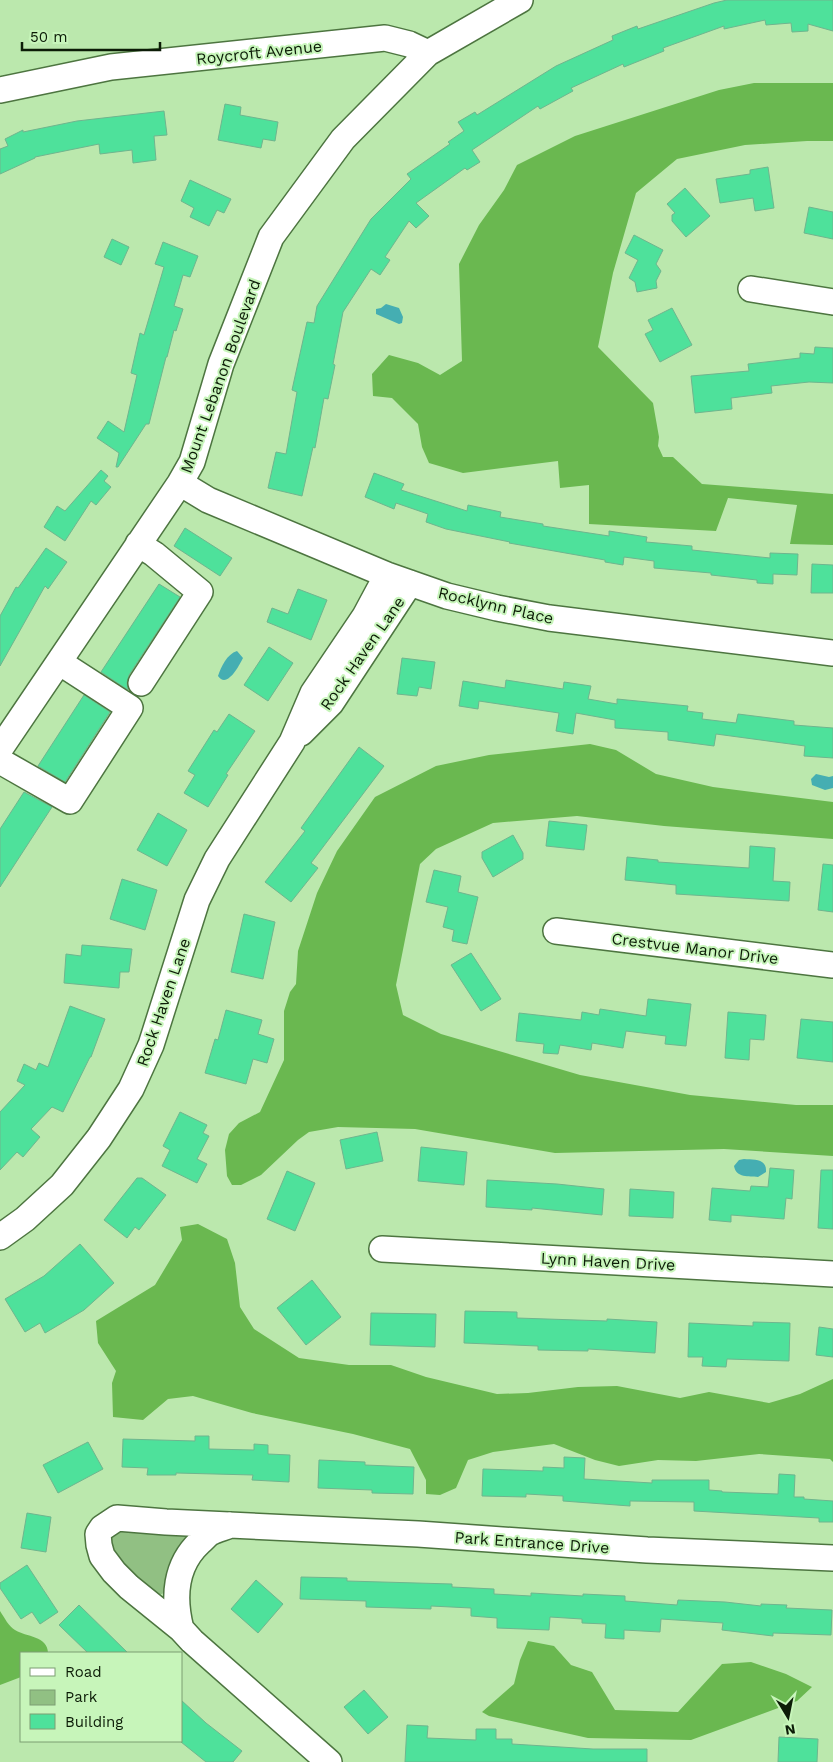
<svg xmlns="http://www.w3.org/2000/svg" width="833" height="1762" font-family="'Work Sans',sans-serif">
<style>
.green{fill:#91c083}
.forest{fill:#6ab850}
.water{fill:#45aeb2}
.building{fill:#4ee19b;stroke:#6fb58e}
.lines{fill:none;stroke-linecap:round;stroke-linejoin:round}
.minor-casing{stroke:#4d7540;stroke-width:28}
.minor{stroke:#fff;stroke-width:25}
.labels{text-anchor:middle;stroke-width:4;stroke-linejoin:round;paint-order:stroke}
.street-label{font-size:16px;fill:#0c1c07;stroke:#c7f5ba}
</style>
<rect width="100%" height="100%" fill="#bbe8ad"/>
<!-- green -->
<path class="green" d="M119 1529 183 1533 188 1542 167 1592 156 1596 109 1553V1535Z"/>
<!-- forest -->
<path class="forest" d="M754 83H833V141H807L745 145 677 159 636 193 613 273 598 347 653 403 659 437 658 446 663 457H673L702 484 833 494V545L790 544 797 505 728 498 716 531 589 524V485L560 488 558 461 463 473 429 463 422 447 418 424 392 398 373 396 372 374 389 355 418 363 440 375 462 361 459 264 479 225 504 190 517 165 575 136 719 90Z
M590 744 616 750 656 774 713 787 833 802V839L664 826 577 816 493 823 436 849 420 864 396 985 403 1015 441 1034 580 1075 690 1095 796 1105H833V1156L724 1149 555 1153 415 1129 338 1127 309 1132 298 1140 261 1175 241 1185H232L227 1176 225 1150 229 1134 239 1123 260 1112 284 1060V1011L290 992 296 984 298 951 317 893 337 851 375 797 436 766 489 755Z
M198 1224 227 1239 235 1263 240 1307 254 1329 299 1358 349 1365H391L426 1377 497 1394 528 1393 578 1387 617 1386 680 1398 709 1392 769 1403 800 1394 833 1379V1462L830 1459 759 1454 696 1461 658 1460 619 1466 595 1460 554 1444 493 1452 468 1460 456 1488 440 1495 426 1494V1480L410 1449 353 1434 252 1413 193 1396 168 1399 143 1420 113 1417 112 1383 116 1371 98 1343 96 1321 155 1285 182 1240 180 1227Z
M0 1611C4 1617 9 1627 15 1630 26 1637 48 1636 48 1653H21V1677L0 1685Z
M528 1641 554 1646 571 1665 592 1672 615 1710 678 1712 722 1664 751 1662 786 1674 812 1687 797 1701 691 1740 588 1738 489 1716 482 1712 514 1684 520 1660Z"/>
<!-- water -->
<path class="water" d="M386 304 399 308 403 317 402 323 399 324 376 314V309L381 308Z
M237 651 243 658C239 666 227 689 218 676 221 667 227 654 237 651Z
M816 774 829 777 833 776V788L825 790 812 785 811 779Z
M744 1159C754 1160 767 1158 766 1172L758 1177C749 1176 736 1178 734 1166L739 1160Z"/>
<!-- building -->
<path class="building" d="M727 0H833V31L808 24V31L792 32 791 23 766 25 765 20 724 29V26L663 48 664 51 624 67 623 64 571 88 573 91 540 109 538 106 472 150 480 162 467 170 465 168 416 203 429 216 416 228 409 221 385 257 390 260 380 275 371 269 343 312 333 364 335 365 328 399 324 398 315 448 313 447 302 496 268 488 276 452 286 454 297 392 292 390 307 322 314 323 317 306 371 219 411 179 407 174 450 144 448 142 464 131 458 122 475 112 477 115 556 66 613 40 612 36 637 26 638 29 714 3Z
M225 104 241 107 240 115 278 122 275 141 263 139 261 148 218 140Z
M164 111 167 135 154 136 156 160 133 163 132 150 100 154 99 144 35 157V158L0 174V149L8 146 5 139 23 130V132L77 121Z
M768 167 774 208 755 211 753 198 720 203 716 179 750 174V170Z
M190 180 231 199 224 213 217 210 209 226 190 217 194 208 181 201Z
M685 188 710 216 686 237 672 221V215L675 213 667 204Z
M809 207 833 212V239L804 233Z
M634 235 663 250 656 264 661 271 656 281 657 288 637 292 635 282 629 278 638 260 625 253Z
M112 239 129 247 121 265 104 257Z
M163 242 198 256 190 277 183 275 174 306 183 309 176 331 174 330 167 357H166L149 424H146L118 467H116L119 453 97 438 108 421 124 432 137 375 131 373 140 333 144 335 164 267 155 264Z
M672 308 692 345 660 362 645 334 653 330 648 320Z
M815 347 833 348V383L809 382 771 386 772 393 731 398 732 409 695 413 691 376 749 371 748 364 800 358V353L814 354Z
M101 470 108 476 104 481 111 487 96 505 91 501 65 541 44 527 57 506 65 511Z
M374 473 404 484 401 490 467 511 468 505 501 512 500 517 543 524V526L609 536V531L647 537 646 542 692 546V550L770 558V553L798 554 797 575 773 574V584L757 583V580L711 575V573L654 568V561L624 557 623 565 605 562V560L509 543 510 542 446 529 426 522 428 514 396 503 394 509 365 497Z
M185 528 232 558 220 576 174 546Z
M46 548 67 562 48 589 45 586 0 666V616L16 587 18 588Z
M812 564 833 565V593H811Z
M159 584 180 597 129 675 127 683 128 690 101 672Z
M298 589 327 600 311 640 267 622 272 608 288 614Z
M269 647 293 663 268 701 244 685Z
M402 658 435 662 431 689 419 687 417 696 397 694Z
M506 680 563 689 564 682 591 686 588 699 617 704V699L688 706 687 711 703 713 702 719 736 723 738 714 794 721V725L833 728V758L804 756 805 746 716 734 714 746 668 740V732L615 728V720L576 713 573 734 556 731 559 713 479 701 478 709 459 706 463 681 505 688Z
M84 695 110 712 65 782 38 766Z
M229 714 255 731 226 774 228 775 208 807 184 793 195 775 188 771 214 730 217 732Z
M359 747 384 766 311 863 318 868 291 902 265 882 305 831 301 828Z
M24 792 52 807 0 887V829Z
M158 813 187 830 167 866 137 850Z
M549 821 587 825 584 850 546 846Z
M513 835 523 853V859L493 877 482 858V852Z
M750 846 775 848 773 881 790 882 789 901 676 894V885L625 880 627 857 658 860V862L749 868Z
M823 864 833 865V912L818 910Z
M434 870 461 876 458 892 478 897 467 944 452 941 454 930 443 927 448 907 426 902Z
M122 879 157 890 145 930 110 919Z
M244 914 275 922 263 979 231 972Z
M82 945 132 949 129 972H120L119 988 64 983 66 954 81 956Z
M471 953 501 999 481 1011 451 965Z
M648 999 691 1004 686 1046 665 1044 666 1036 626 1031 623 1048 592 1043 591 1050 560 1045 558 1054 543 1053 544 1044 516 1041 519 1013 581 1020 582 1012 599 1015 600 1009 646 1016Z
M70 1006 105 1019 91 1057H90L63 1112 52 1107 31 1129 40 1137 23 1157 17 1152 0 1170V1112L25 1085 17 1081 24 1064 36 1070 39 1063 48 1067Z
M226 1010 262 1020 258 1034 274 1039 267 1063 253 1059 246 1084 205 1073 215 1039 218 1040Z
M728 1012 766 1015 764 1040 750 1039 749 1060 725 1058Z
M801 1019 833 1022V1062L797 1058Z
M180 1112 207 1125 203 1133 209 1136 197 1159 207 1164 197 1183 162 1166 170 1150 163 1146Z
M377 1132 383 1161 346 1169 340 1140Z
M421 1147 467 1152 464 1185 418 1181Z
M770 1168 794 1170 792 1199 786 1198 784 1219 731 1215V1222L709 1220 712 1188 750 1191 751 1186 768 1187Z
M821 1170H833V1229L818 1228Z
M287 1171 315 1183 295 1231 267 1219Z
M137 1178H142L166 1195 139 1230 135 1227 127 1238 104 1220Z
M487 1180 557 1184 604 1189 602 1215 532 1208V1210L486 1207Z
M630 1189 674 1192 673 1218 629 1216Z
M80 1244 114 1283 84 1310 45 1333 40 1323 25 1332 5 1299 44 1276Z
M312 1280 341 1317 306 1345 277 1308Z
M465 1311 517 1312V1318L607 1321V1319L657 1322 655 1353 588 1349V1351L538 1350V1346L464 1343Z
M371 1313 436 1314 435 1347 370 1345Z
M753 1322 790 1323 789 1361 727 1359 726 1367 702 1366 703 1357H688L689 1323 753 1326Z
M819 1327 833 1329V1357L816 1355Z
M195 1436H209V1449L254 1450V1444L268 1445V1454L290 1455 289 1482 252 1480 253 1475 176 1473V1475H147L148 1468 122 1467 123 1439 195 1441Z
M88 1442 103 1469 58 1493 43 1465Z
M564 1457 585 1458 584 1479 652 1483V1480H709V1490L722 1491V1492L778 1494 779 1474 795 1475 794 1497H804V1499L833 1501V1522H819V1518L694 1511V1502L630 1501V1506L563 1501V1496L526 1494V1497L482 1496 483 1469 543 1471V1467L564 1468Z
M319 1460 365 1462V1465L414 1467 413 1494 372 1493V1490L318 1488Z
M27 1513 51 1517 46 1552 21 1548Z
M27 1565 58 1612 40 1624 32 1612 21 1619 0 1588V1583Z
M301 1577 347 1578V1581L452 1584V1587L494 1589V1594L531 1596V1593L583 1596V1594L625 1596V1601L677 1605 678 1600 725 1602 761 1606V1604L787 1605 786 1608 832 1610 831 1635 773 1633V1636L722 1630 723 1623 661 1619 660 1632 624 1630V1639L605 1638 606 1624 582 1623V1619L550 1617 549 1630 497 1628V1618L471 1616V1608L431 1606V1609L366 1607V1601L300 1599Z
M256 1580 283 1604 258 1633 231 1609Z
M79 1605 128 1653H88L59 1625Z
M364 1690 388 1717 368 1734 344 1707Z
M181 1700 206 1723 242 1751 233 1762H206L181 1742Z
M407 1725 428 1726 427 1738 476 1740V1729H496V1739H512V1744L593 1749H647V1762H405Z
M779 1737 818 1739 817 1762H778Z"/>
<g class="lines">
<!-- minor casing -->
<g class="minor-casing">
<path id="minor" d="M0 90 111 67 385 38 409 44 428 53
M751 289 833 302
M180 483 208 500 387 575 447 596 497 608 549 618 833 653
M138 544 154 554 200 592 141 683
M301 733 331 703 410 583
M0 749 180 483 192 462 221 364 271 237 343 139 428 53 520 0
M0 761 70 801 130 708 59 662
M556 931 833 965
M0 1237 25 1219 62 1185 99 1138 131 1089 151 1045 197 900 217 859 292 742 313 693 365 616 387 575
M382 1249 833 1274
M181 1629C173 1598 175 1565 200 1542 204 1539 207 1534 212 1532 217 1529 224 1528 230 1525
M329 1762 192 1641 181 1629 129 1587 114 1572 102 1556 99 1545 98 1534 102 1528 117 1518 166 1522 418 1534 647 1550 833 1558"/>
</g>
<!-- minor -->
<use href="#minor" class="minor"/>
</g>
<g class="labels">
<!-- street labels -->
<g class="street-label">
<text transform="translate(259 52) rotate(-6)" y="6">Roycroft Avenue</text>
<text transform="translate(220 376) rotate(-70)" y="6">Mount Lebanon Boulevard</text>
<text transform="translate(496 605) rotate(13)" y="6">Rocklynn Place</text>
<text transform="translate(362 653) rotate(-55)" y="6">Rock Haven Lane</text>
<text transform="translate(695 948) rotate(7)" y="6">Crestvue Manor Drive</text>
<text transform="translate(163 1002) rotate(-71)" y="6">Rock Haven Lane</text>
<text transform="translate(608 1261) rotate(3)" y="6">Lynn Haven Drive</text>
<text transform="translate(532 1542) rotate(4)" y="6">Park Entrance Drive</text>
</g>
</g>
<!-- legend -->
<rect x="20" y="1652" width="162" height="90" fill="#c7f5ba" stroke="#7c9e72"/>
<rect x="30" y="1668" width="25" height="8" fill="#ffffff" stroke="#7c9e72"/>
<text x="65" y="1677" font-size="15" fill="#0c1c07">Road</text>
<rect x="30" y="1690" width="25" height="15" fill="#91c083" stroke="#7c9e72"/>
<text x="65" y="1702" font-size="15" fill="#0c1c07">Park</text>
<rect x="30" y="1714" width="25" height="15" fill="#4ee19b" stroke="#7c9e72"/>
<text x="65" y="1727" font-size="15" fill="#0c1c07">Building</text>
<!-- north arrow -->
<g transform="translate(788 1717) rotate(170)" stroke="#c7f5ba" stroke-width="4" paint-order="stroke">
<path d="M0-4L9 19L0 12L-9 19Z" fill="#0c1c07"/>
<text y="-8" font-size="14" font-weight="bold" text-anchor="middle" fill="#0c1c07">N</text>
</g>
<!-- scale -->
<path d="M22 42v8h138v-8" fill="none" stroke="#0c1c07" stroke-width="2.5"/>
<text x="30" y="42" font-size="15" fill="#0c1c07" stroke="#c7f5ba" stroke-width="4" paint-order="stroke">50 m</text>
</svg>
